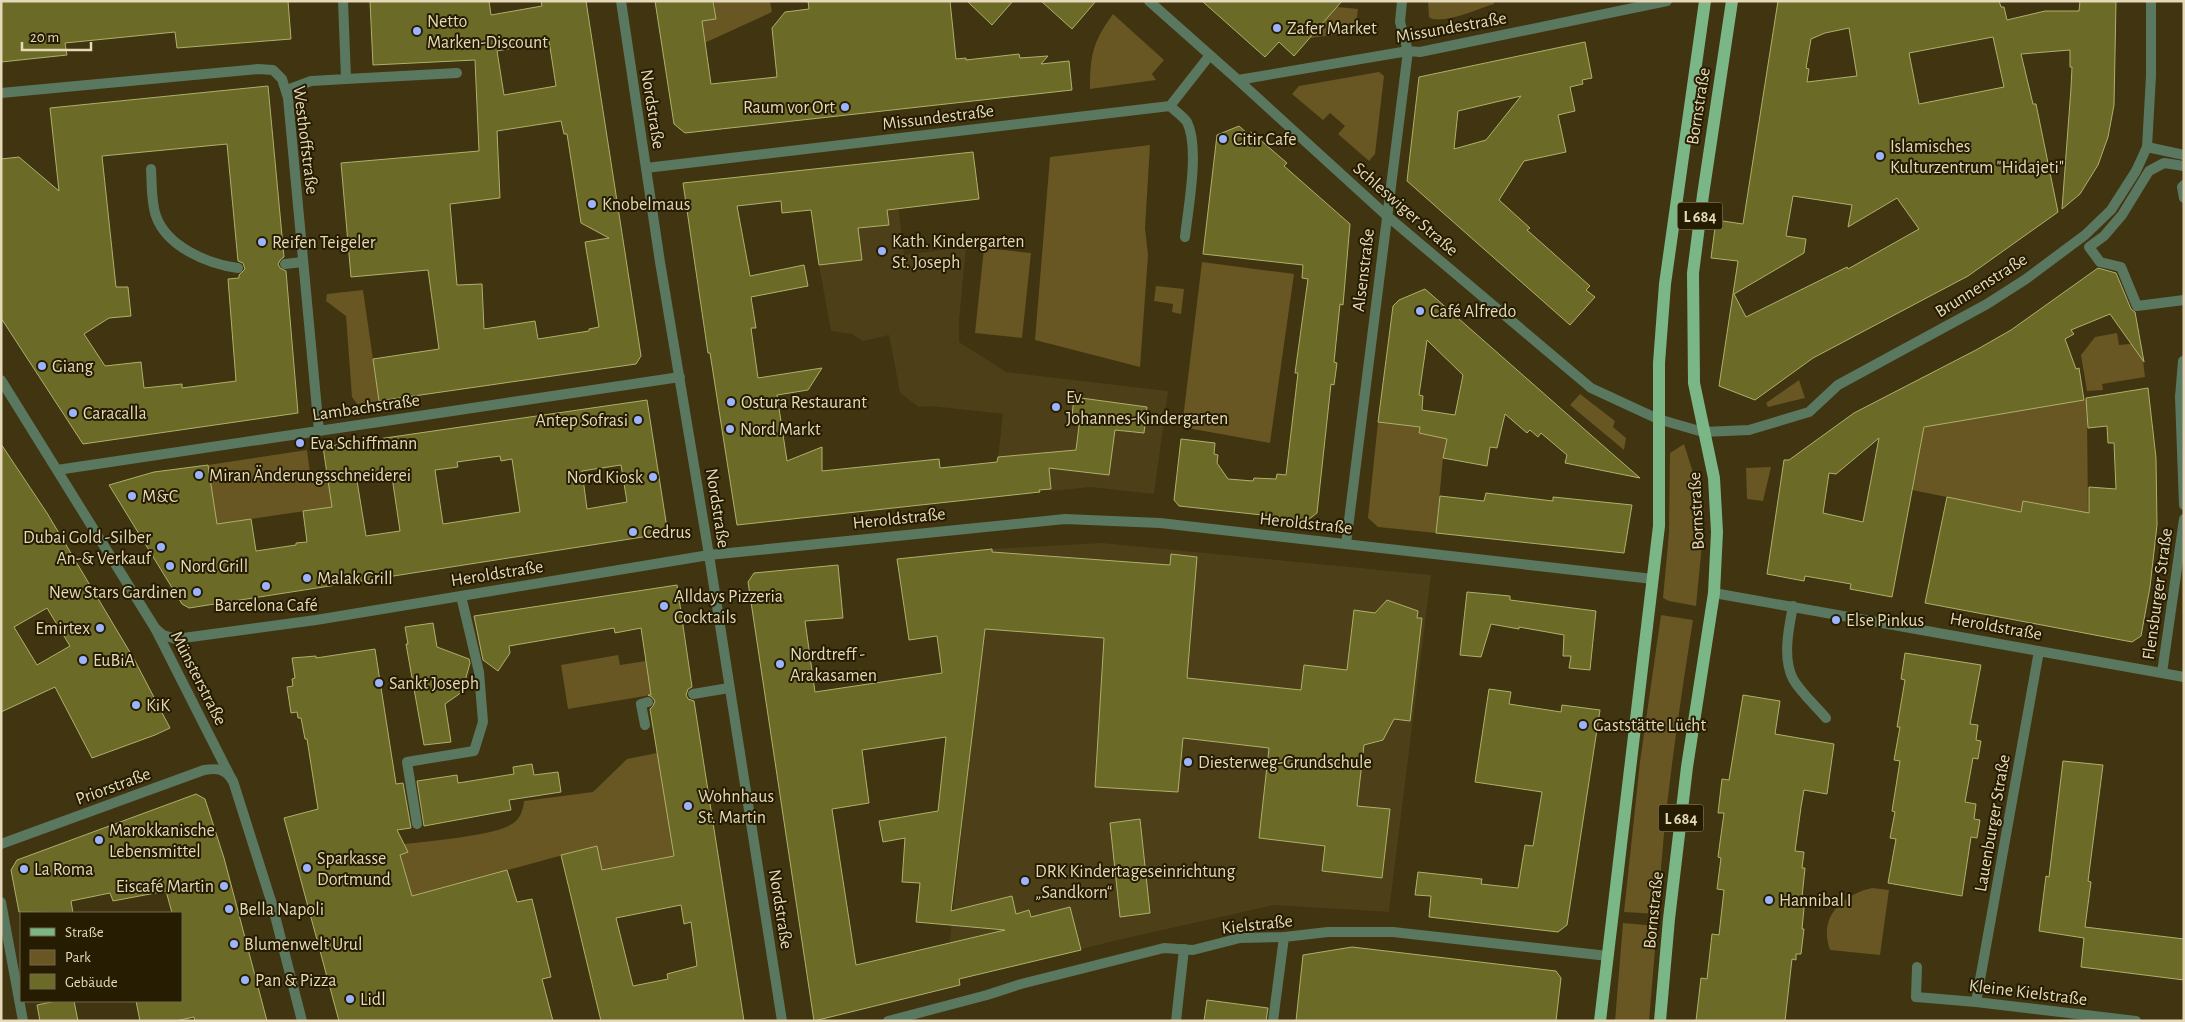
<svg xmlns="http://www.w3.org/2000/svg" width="2185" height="1022" font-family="'Alegreya Sans',sans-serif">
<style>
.built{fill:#4d3f17}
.green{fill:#685623}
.building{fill:#6b6b27;stroke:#aeb06c;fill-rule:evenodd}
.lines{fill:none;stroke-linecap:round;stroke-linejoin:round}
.service{stroke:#5a775f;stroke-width:10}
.pedestrian{stroke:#5a775f;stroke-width:10}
.minor{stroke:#5a775f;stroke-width:10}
.primary{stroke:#7bb786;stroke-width:12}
.poi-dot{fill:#9cb4fd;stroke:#251c01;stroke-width:2}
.labels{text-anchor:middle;stroke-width:4;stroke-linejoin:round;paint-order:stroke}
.shield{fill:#251c01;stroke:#aba082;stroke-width:1}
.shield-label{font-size:16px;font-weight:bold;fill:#e5d9b9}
.poi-label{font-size:18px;fill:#e5d9b9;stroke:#251c01;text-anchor:start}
.street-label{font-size:18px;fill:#e5d9b9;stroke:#251c01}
</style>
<rect width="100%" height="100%" fill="#403411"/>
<!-- built -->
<path class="built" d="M893 161 904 255 966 247 959 321V342L1006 372 1168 391 1154 494 1091 487 1051 491 1049 471 1006 457H998L1003 414 931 406 919 407 900 393 889 335 863 341 852 334 831 331 819 265 862 260 851 165Z
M1102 543 1431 575 1389 912 1274 905 1118 940 959 979 950 940 992 549Z"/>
<!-- green -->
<path class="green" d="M714 1H770L772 12 700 45V19L705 21 716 19Z
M1428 1H1494V4C1480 8 1441 26 1429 17Z
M1337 7 1358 9 1355 32 1310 38Z
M1113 14 1164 60 1152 74 1156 80 1090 89C1090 54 1093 42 1113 14Z
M1379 72 1384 76 1375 154 1369 161 1338 134 1345 126 1330 113 1323 120 1292 94 1299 86Z
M1150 145 1145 228 1148 255 1140 367 1035 340 1050 157Z
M984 248 1031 253 1022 338 975 333Z
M1202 262 1294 274 1270 443 1182 427Z
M1156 286 1184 289 1181 314 1172 312 1173 304 1154 301Z
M363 290 379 401 357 404 352 397 346 316 326 301 327 294Z
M2117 333 2119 345 2141 343 2145 377 2102 384 2103 390 2087 391 2081 355 2095 337Z
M1799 380 1805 398 1768 407 1766 403Z
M1580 394 1615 421 1613 427 1626 438 1624 450 1570 405Z
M2090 399 2087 416 2088 513 2023 501 2021 512 1912 490 1910 429Z
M1378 422 1420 427 1419 433 1447 438 1443 458 1436 533 1378 527 1368 518Z
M1684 444 1697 485 1703 534 1696 606 1669 601 1663 598 1669 533 1670 453Z
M307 450 310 473 326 470 332 507 217 524 208 465Z
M1771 467 1763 501 1747 499 1746 468Z
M1661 615 1693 620C1678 717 1663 815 1658 914L1624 912 1640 762Z
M618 655 620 665 646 661 651 695 568 709 561 665Z
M657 753 676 856 602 870 596 846 412 896 400 855 408 852 404 844C428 841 493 836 512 824 520 819 523 811 524 801L593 792 627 759Z
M1872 888 1889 890 1880 955 1830 950C1818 917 1842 895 1872 888Z
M1623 923 1657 926 1649 1021H1615Z"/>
<!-- building -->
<path class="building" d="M1 1H288L291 39 177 48 175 32 65 43 67 55 1 62Z
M370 1H489L491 15 542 6 541 1H586L641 356 636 364 379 401 373 359 439 349 428 270 351 277 341 163 479 151 475 60 373 65ZM549 41 556 86 504 95 497 51ZM561 121 564 134H567L581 223 609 238 585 242 599 327 589 329V331L538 339 535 321 484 329 482 284 457 285 450 204 500 198 497 131Z
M655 1H713L716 19 702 21 711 84 777 77 772 28 785 12 809 9 808 1H950L956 59 966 58V60L1019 54 1020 58 1048 56 1041 64 1069 61 1072 90 685 133 674 124Z
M967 1H1013L992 25Z
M1041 1H1096L1072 29Z
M1202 1H1342L1294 56 1279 42 1265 57Z
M1778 1H1999L2001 7H2004L2007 20 2045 11H2079L2080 1H2116L2114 105 2108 137 2098 165 2080 194 2062 209 2071 88 2072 67H2070V50L2021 54 2033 104H2036L2058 212 1968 276 1813 358 1755 400 1719 386 1738 261 1711 258 1716 220 1743 224ZM1849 28 1857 76 1807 82 1809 69 1806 68 1811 39 1825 33ZM1993 37 2004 87 1919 104 1909 53ZM1793 196 1852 205 1848 227 1897 198 1919 229 1848 269 1847 267 1746 317 1734 294 1804 253 1806 239 1786 236Z
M1585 42 1592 78 1582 80 1583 84 1570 87 1575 111 1558 115 1566 152 1524 161 1499 200 1530 228 1527 230 1590 286 1586 290 1595 297 1570 325 1407 181 1419 77ZM1521 96 1486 140 1454 149 1458 111Z
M268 86 284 257 281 259 278 264 280 268 286 271 298 413 83 444 1 318V159L19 157 59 191 50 108ZM227 144 238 261 243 263 245 269 239 275V278L228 279 236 381 182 388V384L144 388 141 362 105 366 84 334 109 318 131 316 128 287H116L102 156Z
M1239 126 1248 134 1251 132 1287 163 1284 166 1350 224 1343 305 1340 304 1334 362 1337 363 1334 385 1331 384 1317 513 1308 520 1179 506 1174 500 1181 439 1215 443 1214 454 1218 455 1217 463 1228 479 1253 481 1254 478 1276 479 1277 474 1286 475 1298 373H1295L1308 279 1302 278 1303 265 1203 254 1217 135Z
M973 152 979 199 887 210 889 225 858 228 862 260 819 265 811 210 782 213 781 201 737 206 750 276 804 265 808 286 751 297 756 328H751L758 378 822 368 808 390 777 395 787 461 822 447V471L939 459 940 468 997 462 998 457 1076 450 1080 418 1072 416 1074 397 1147 407 1144 433 1115 430 1109 475 1049 468 1051 489 1039 490 1040 492 737 525 710 353H708L683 183Z
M2098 268 2116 273 2131 309 2135 312 2144 362 2110 314 2071 330 2074 334 2065 339 2076 369 2079 368 2084 400 1924 427 1892 597 1850 589 1851 584 1805 576 1804 581 1767 574 1784 460H1789L1854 413 1976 350 2011 330ZM1879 438 1863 522 1823 513 1829 473 1836 474Z
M1425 289 1600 443 1640 478 1565 463 1567 455 1541 433 1538 437 1530 430 1527 433 1505 414 1497 448 1490 447 1487 466 1443 458 1447 439 1419 433 1420 427 1378 422 1393 306 1399 300ZM1427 340 1463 375 1455 415 1422 410 1423 396 1419 395Z
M2148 388 2156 458 2157 525 2150 587 2141 636 2132 642 1925 603 1947 497 2021 512 2023 501 2089 513V487L2116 489 2114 443H2108L2107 426 2088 428 2086 398Z
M647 400 667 528 662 534 189 608 182 604 109 485 154 472 208 465 217 524 251 519 256 551 296 545V543L307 542 303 511 332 507 323 447ZM500 456 501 461 512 459 520 512 443 524 435 470 458 467 457 462ZM621 465 627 502 587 509 582 471ZM392 477 400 531 366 536 357 481Z
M1 444 47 513 134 659 170 728 155 735 92 758 55 687 1 712ZM47 608 70 646 37 665 14 627Z
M1486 493 1553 501V497L1632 505 1624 553 1436 533 1440 496 1484 501Z
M992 549V552L1170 565 1171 554 1197 557 1187 678 1301 690 1304 665 1347 670 1354 610 1375 613 1387 600 1418 611 1417 618H1422L1410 721 1394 719 1383 740 1364 745 1357 806 1390 809 1382 878 1322 871 1325 846 1259 838 1269 748 1183 738 1178 792 1095 787 1104 638 985 629 951 911 1012 896 1016 914 1029 910 1031 917 1070 907 1081 950 959 979 960 985 814 1021 748 582 754 573 838 565 843 618 805 621 815 692 942 673 937 636 909 640 897 559ZM946 737 938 811 879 821 883 842 905 838 902 882 920 883 916 922 1005 930 856 965 832 809 869 803 862 750Z
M677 585 692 687 688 689 686 695 688 699 694 701 744 1021H601L561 855 597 846 602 870 674 856 650 709 653 706 655 701 652 697 648 695H651L641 628 615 633 614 628 509 646 510 653 498 671 483 660 474 616ZM681 905 684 924 691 922 697 966 667 974 668 979 633 986 616 918Z
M1467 592 1510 596V600L1596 611 1590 670 1569 668 1571 656H1563L1564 635 1519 627V629L1491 624 1481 657 1460 655Z
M433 623 437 647 469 659 470 663 462 692 445 704 451 742 424 745 406 644H408L405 627Z
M375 649 396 784 403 783 411 828 397 830 408 852 400 855 412 896 507 870 517 902 532 899 551 977 542 979 553 1021H339L284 818 318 809 307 739H305L301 718H298L297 712 291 713 287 687 293 686 292 679 295 678 292 658 316 656V658Z
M1905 653 1981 665 1970 724 1978 725 1976 740 1981 741 1978 759 1973 758 1965 802 1976 804 1974 819 1980 820 1977 838 1971 837 1962 896 1888 883 1896 839 1890 838 1895 812 1892 811 1900 761 1894 760 1900 727H1897L1905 680 1901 679Z
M1489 689 1511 692 1509 704 1561 712 1562 705 1600 710 1567 925 1558 932 1429 917 1431 896 1415 895 1418 872 1482 879 1481 884 1518 888 1525 845 1533 846 1542 792 1475 782Z
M1743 695 1780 701 1775 734 1834 744 1827 794 1804 790 1801 807 1795 851 1804 852 1802 868H1805L1802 897 1805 898 1802 929H1804L1801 954H1796V960L1792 959 1785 1021H1696L1701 978 1707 979 1712 934 1719 935 1724 890 1717 889 1721 858 1718 857 1724 813H1718L1722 779 1729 780Z
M2063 761 2103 765 2088 881 2091 882 2085 927 2184 939V980L2081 967 2084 938 2039 931 2046 876 2049 877Z
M532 764 534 775 558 772 561 792 509 800 511 810 424 826 417 781 457 775 458 783 514 774 513 767Z
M196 794 205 799 224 858 267 1021H195L194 1017 176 1021H140L136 1001H181V913H172L166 891 113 901 110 893 71 901 73 913 19 912 11 870 17 860Z
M1140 819 1150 913 1120 917 1110 823Z
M1352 947 1556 971 1561 978 1556 1021H1296L1303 955Z
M1207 1000 1268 1008 1266 1021H1204Z
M56 1001H74L78 1021H40L37 1005Z"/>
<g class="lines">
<!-- service -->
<path class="service" d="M346 79 457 73
M287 90 311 81 346 79 343 1
M151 169C152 184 151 202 156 216 167 247 208 264 238 268
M285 264 303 262
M2180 397 2183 361
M1793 606C1789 627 1782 658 1793 679 1801 693 1816 706 1826 718
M693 694 729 688
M645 725 641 704 648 702
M417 824 407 762 474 751 483 722 479 672 461 596
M1916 997 1917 967
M1176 1021 1184 949
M1273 1021 1284 937"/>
<!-- pedestrian -->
<path class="pedestrian" d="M2184 166 2164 163 2149 171 2122 215 2104 236 2089 247 2100 262 2121 267 2137 306 2184 300
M2184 185 2182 187 2184 198
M155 628 232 780"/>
<!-- minor -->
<path class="minor" d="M621 1 660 262 709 555 782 1021
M1149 1 1238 80 1386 215 1591 388 1658 419 1703 432 1749 430 1809 412 1838 385 1987 304 2026 279 2085 235 2111 210 2136 171 2147 147 2151 76V1
M1238 80 1408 51 1420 52 1667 1
M1 93 258 69 273 70 282 79 288 98 319 431
M1170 106C1175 111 1183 116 1187 122 1200 148 1188 208 1185 237
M2147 147 2184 155
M646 168 1170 106 1210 55
M1 380 155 628 163 635 176 639 316 620 709 555 1065 519 1160 523 1653 579
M2184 393 2180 397 2184 505
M57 470 680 377
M1346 544 1408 51 1400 22 1402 1
M1714 593 2184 677
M2162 673 2184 519
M1 844 204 770C217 768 225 768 233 781L272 904 302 1021
M1 902 23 1021
M1916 997 1976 1002 2136 1021
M1976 1002 2039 651
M888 1021 987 995 1021 984 1164 948 1193 950 1240 938 1284 937 1328 932H1393L1608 956"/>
<!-- primary -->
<path class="primary" d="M1600 1021 1659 526V363L1665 284 1705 1
M1660 1021 1669 919 1687 767 1714 593 1717 532 1714 478 1694 383 1693 273 1703 195 1732 1"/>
</g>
<!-- markers -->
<g class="poi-dot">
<circle cx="1277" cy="28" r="5"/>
<circle cx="417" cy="31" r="5"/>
<circle cx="845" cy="107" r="5"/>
<circle cx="1223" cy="139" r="5"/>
<circle cx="1880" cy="156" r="5"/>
<circle cx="592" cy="204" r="5"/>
<circle cx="262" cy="242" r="5"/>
<circle cx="882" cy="251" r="5"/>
<circle cx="1420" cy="311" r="5"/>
<circle cx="42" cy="366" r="5"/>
<circle cx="731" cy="402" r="5"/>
<circle cx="1056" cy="407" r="5"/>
<circle cx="73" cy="413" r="5"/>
<circle cx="638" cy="420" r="5"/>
<circle cx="730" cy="429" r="5"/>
<circle cx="300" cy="443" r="5"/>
<circle cx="199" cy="475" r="5"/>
<circle cx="653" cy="477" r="5"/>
<circle cx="132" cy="496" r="5"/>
<circle cx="633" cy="532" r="5"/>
<circle cx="161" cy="547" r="5"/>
<circle cx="170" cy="566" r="5"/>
<circle cx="307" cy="578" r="5"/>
<circle cx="266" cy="586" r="5"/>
<circle cx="197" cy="592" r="5"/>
<circle cx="664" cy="606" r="5"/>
<circle cx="1836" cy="620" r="5"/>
<circle cx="100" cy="628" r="5"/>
<circle cx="83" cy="660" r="5"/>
<circle cx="780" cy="664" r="5"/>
<circle cx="379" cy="683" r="5"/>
<circle cx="136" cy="705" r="5"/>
<circle cx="1583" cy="725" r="5"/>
<circle cx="1188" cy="762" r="5"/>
<circle cx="688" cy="806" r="5"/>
<circle cx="99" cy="840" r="5"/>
<circle cx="307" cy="868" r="5"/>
<circle cx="24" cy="869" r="5"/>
<circle cx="1025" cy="881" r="5"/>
<circle cx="224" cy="886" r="5"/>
<circle cx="1769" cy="900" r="5"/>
<circle cx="229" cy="909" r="5"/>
<circle cx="234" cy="944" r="5"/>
<circle cx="245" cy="980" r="5"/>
<circle cx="350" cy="999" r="5"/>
</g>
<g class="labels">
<!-- shield labels -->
<g class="shield">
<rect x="1677.5" y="202.5" width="45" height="27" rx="4"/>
<rect x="1658.5" y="804.5" width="45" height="27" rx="4"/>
</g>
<g class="shield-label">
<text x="1700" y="222">L 684</text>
<text x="1681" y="824">L 684</text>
</g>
<!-- poi labels -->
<g class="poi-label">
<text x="427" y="27">Netto<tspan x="427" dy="21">Marken-Discount</tspan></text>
<text x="1287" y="34">Zafer Market</text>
<text x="835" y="113" text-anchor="end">Raum vor Ort</text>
<text x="1233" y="145">Citir Cafe</text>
<text x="1890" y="152">Islamisches<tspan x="1890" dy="21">Kulturzentrum "Hidajeti"</tspan></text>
<text x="602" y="210">Knobelmaus</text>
<text x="892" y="247">Kath. Kindergarten<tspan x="892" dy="21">St. Joseph</tspan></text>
<text x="272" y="248">Reifen Teigeler</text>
<text x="1430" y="317">Café Alfredo</text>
<text x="52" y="372">Giang</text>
<text x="1066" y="403">Ev.<tspan x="1066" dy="21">Johannes-Kindergarten</tspan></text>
<text x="741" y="408">Ostura Restaurant</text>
<text x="83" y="419">Caracalla</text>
<text x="628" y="426" text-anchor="end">Antep Sofrasi</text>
<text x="740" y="435">Nord Markt</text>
<text x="310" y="449">Eva Schiffmann</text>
<text x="209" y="481">Miran Änderungsschneiderei</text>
<text x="643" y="483" text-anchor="end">Nord Kiosk</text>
<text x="142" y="502">M&amp;C</text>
<text x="643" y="538">Cedrus</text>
<text x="151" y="543" text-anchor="end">Dubai Gold -Silber<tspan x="151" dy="21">An-&amp; Verkauf</tspan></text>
<text x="180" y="572">Nord Grill</text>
<text x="317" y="584">Malak Grill</text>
<text x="187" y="598" text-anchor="end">New Stars Gardinen</text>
<text x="674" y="602">Alldays Pizzeria<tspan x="674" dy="21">Cocktails</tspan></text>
<text x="266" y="611" text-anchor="middle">Barcelona Café</text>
<text x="1846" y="626">Else Pinkus</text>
<text x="90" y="634" text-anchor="end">Emirtex</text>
<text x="790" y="660">Nordtreff -<tspan x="790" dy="21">Arakasamen</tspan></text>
<text x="93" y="666">EuBiA</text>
<text x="389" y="689">Sankt Joseph</text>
<text x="146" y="711">KiK</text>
<text x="1593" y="731">Gaststätte Lücht</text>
<text x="1198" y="768">Diesterweg-Grundschule</text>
<text x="698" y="802">Wohnhaus<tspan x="698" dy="21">St. Martin</tspan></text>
<text x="109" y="836">Marokkanische<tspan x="109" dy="21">Lebensmittel</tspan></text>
<text x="317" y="864">Sparkasse<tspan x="317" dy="21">Dortmund</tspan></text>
<text x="34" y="875">La Roma</text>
<text x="1035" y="877">DRK Kindertageseinrichtung<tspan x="1035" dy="21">„Sandkorn“</tspan></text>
<text x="214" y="892" text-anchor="end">Eiscafé Martin</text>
<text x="1779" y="906">Hannibal I</text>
<text x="239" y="915">Bella Napoli</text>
<text x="244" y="950">Blumenwelt Urul</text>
<text x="255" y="986">Pan &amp; Pizza</text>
<text x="360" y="1005">Lidl</text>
</g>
<!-- street labels -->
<g class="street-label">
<text transform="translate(1451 27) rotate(-10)" y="6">Missundestraße</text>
<text transform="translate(1698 106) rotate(-81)" y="6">Bornstraße</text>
<text transform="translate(653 109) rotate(81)" y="6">Nordstraße</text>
<text transform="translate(938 117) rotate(-7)" y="6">Missundestraße</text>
<text transform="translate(306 140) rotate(83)" y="6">Westhoffstraße</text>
<text transform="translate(1406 209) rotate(41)" y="6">Schleswiger Straße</text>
<text transform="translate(1363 270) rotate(-83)" y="6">Alsenstraße</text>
<text transform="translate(1981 285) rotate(-32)" y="6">Brunnenstraße</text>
<text transform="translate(366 407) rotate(-8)" y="6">Lambachstraße</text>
<text transform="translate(718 508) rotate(81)" y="6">Nordstraße</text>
<text transform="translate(1696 511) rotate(-93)" y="6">Bornstraße</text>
<text transform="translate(899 518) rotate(-6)" y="6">Heroldstraße</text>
<text transform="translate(1306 523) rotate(6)" y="6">Heroldstraße</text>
<text transform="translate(497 573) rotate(-9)" y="6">Heroldstraße</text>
<text transform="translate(2157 594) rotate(-82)" y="6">Flensburger Straße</text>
<text transform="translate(1996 626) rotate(10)" y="6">Heroldstraße</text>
<text transform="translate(199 678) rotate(63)" y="6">Münsterstraße</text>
<text transform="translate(113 786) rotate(-20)" y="6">Priorstraße</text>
<text transform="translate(1992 823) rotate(-80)" y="6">Lauenburger Straße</text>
<text transform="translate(781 909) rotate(81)" y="6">Nordstraße</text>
<text transform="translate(1653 910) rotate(-84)" y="6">Bornstraße</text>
<text transform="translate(1257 924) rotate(-6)" y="6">Kielstraße</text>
<text transform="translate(2028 992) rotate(7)" y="6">Kleine Kielstraße</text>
</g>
</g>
<!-- border -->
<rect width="2185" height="1022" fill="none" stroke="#e5d9b9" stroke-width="5"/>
<!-- legend -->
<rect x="20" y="912" width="162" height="90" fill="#251c01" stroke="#72684b"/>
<rect x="30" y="928" width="25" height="8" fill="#7bb786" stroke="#72684b"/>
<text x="65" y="937" font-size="15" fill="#e5d9b9">Straße</text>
<rect x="30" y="950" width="25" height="15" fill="#685623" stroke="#72684b"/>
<text x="65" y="962" font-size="15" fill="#e5d9b9">Park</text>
<rect x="30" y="974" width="25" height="15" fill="#6b6b27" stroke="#72684b"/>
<text x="65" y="987" font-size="15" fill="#e5d9b9">Gebäude</text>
<!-- scale -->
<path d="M22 42v8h69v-8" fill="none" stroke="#e5d9b9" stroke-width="2.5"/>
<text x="30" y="42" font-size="15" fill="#e5d9b9" stroke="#251c01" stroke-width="4" paint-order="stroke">20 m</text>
</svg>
